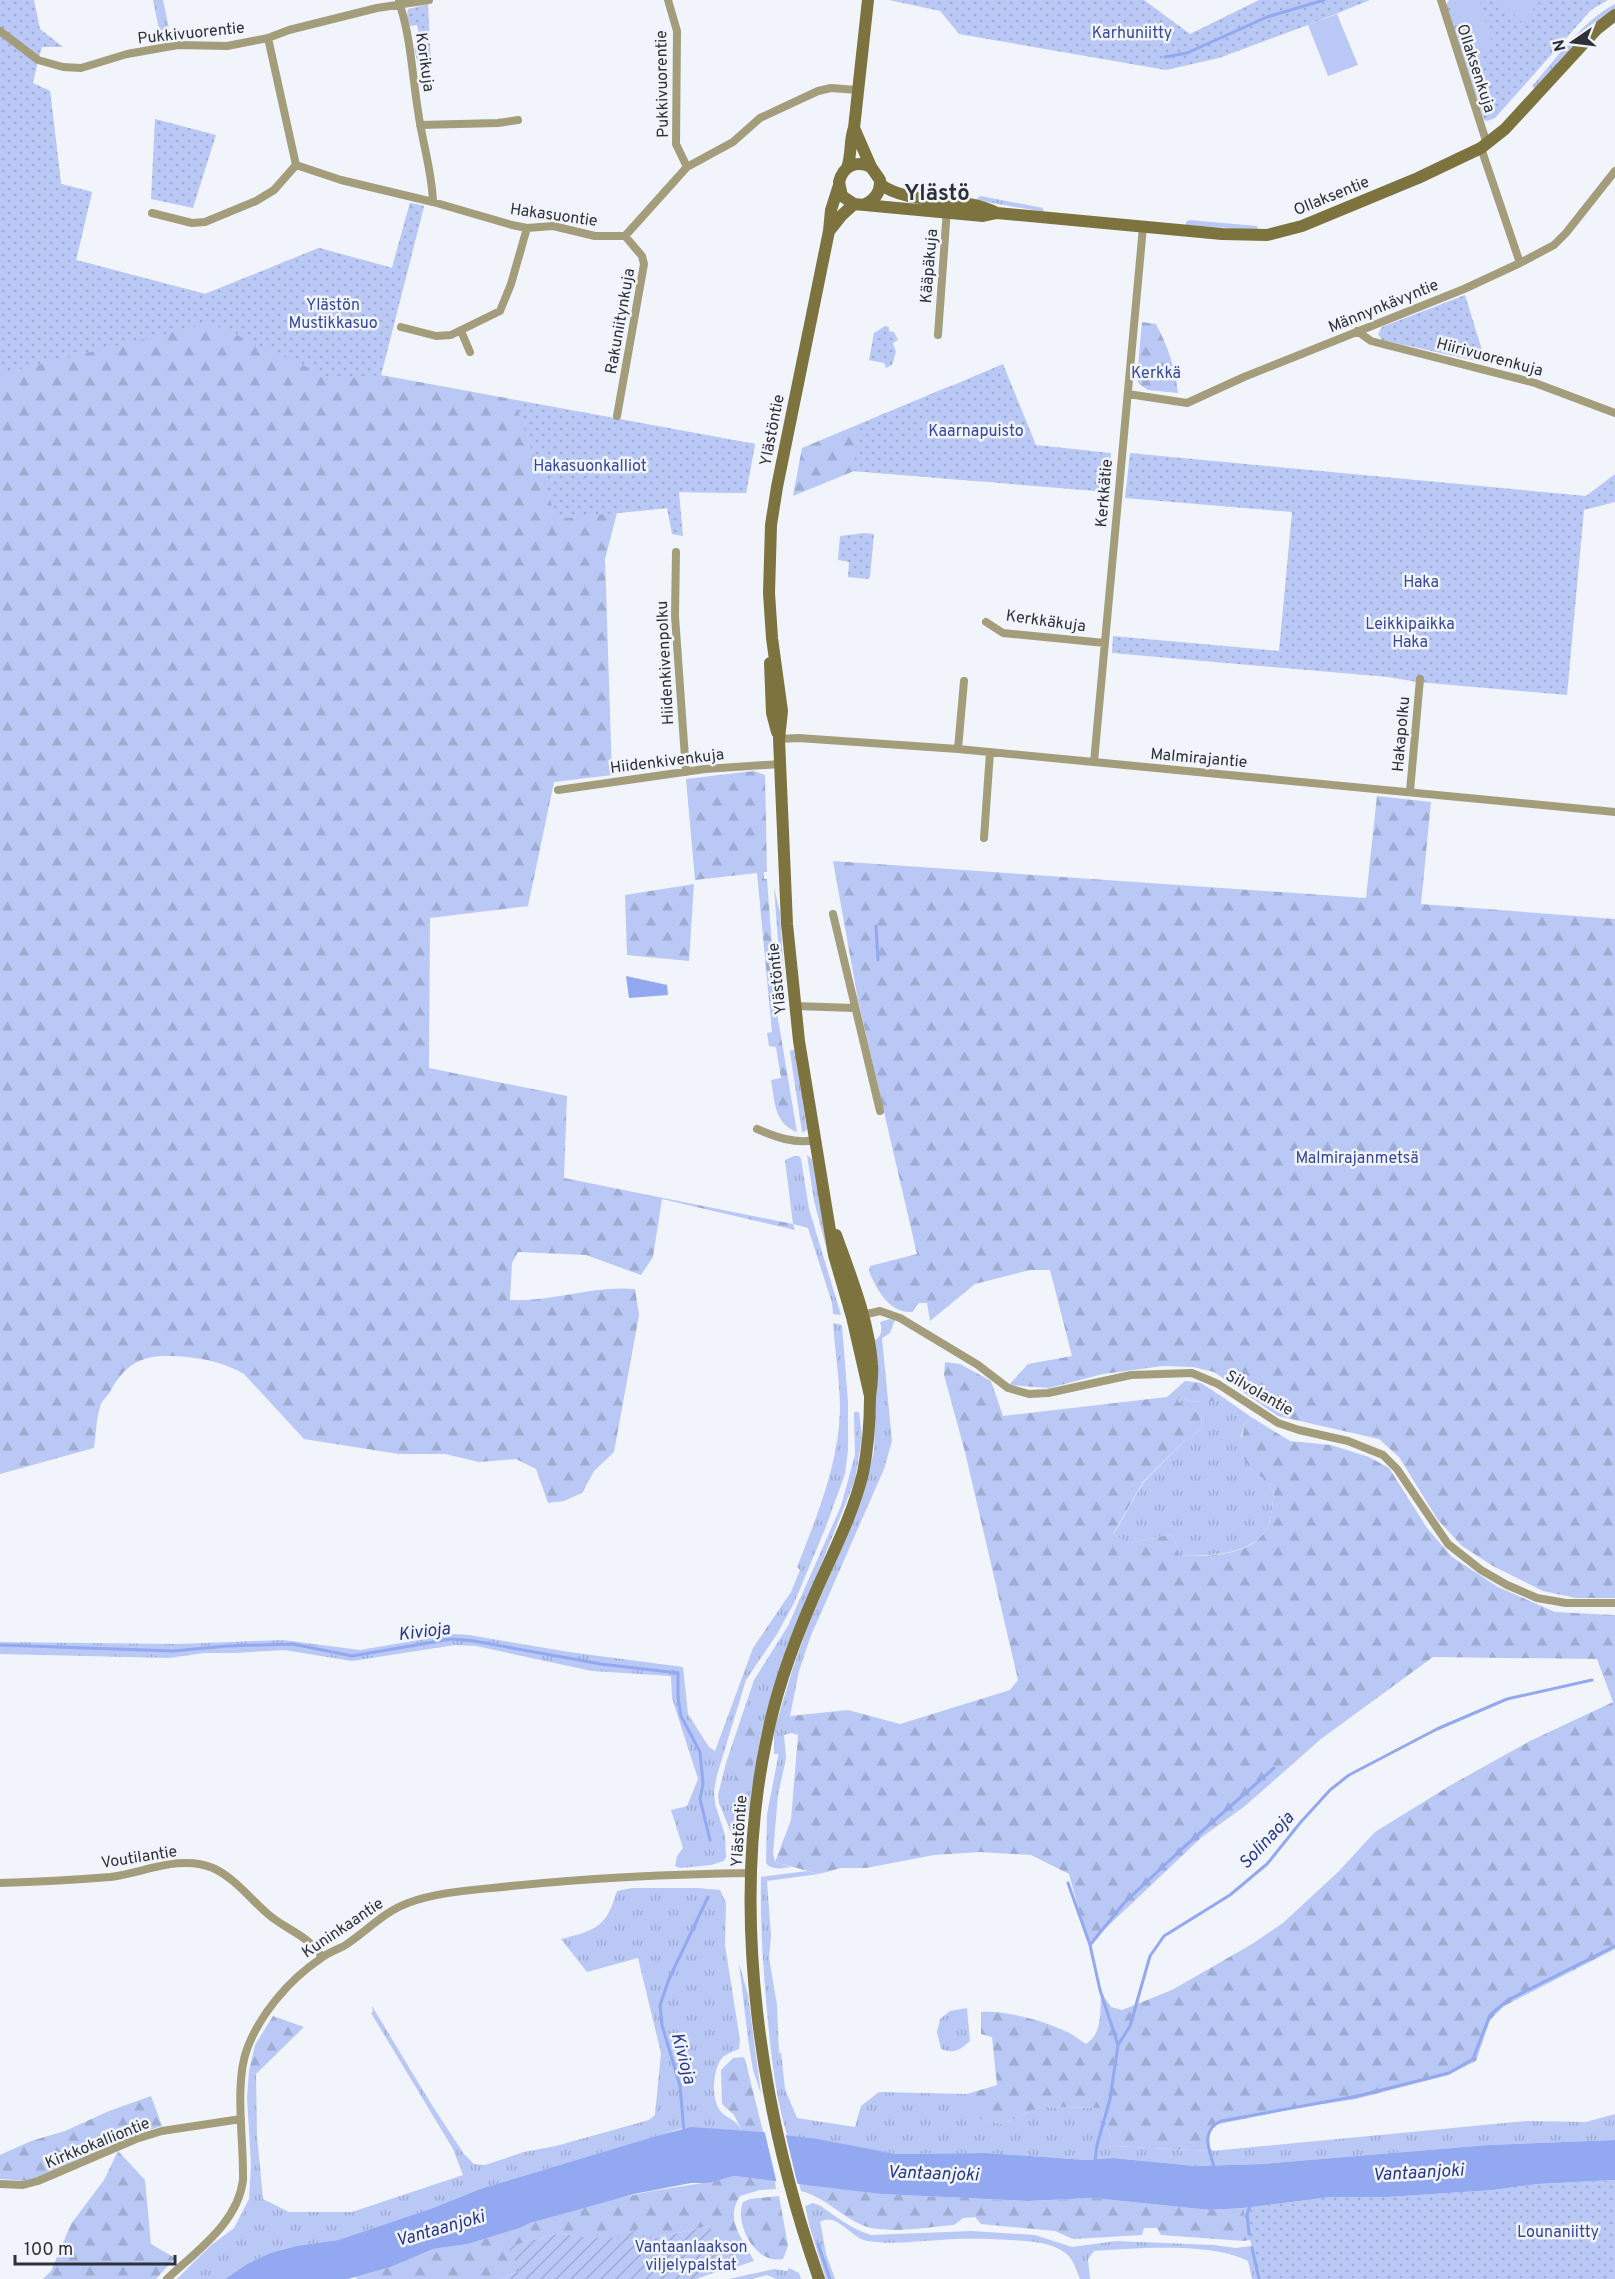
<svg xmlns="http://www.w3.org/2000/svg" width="1615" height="2279" font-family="Overpass,sans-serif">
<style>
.grass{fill:url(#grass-tufts)}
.forest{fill:url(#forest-firs)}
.park{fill:url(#park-dots)}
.garden{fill:url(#garden-furrows)}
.pitch{fill:#b9c8f4}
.water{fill:#92a8f1}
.pier{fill:#f2f4fc}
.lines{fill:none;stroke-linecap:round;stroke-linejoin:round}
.stream{stroke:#92a8f1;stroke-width:3}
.street{stroke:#a39d7b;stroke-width:8}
.secondary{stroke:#7c733e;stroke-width:12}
.labels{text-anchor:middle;stroke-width:5;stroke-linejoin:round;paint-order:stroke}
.street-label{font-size:16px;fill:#2d3036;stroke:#f2f4fc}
.park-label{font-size:16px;fill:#36489c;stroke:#f2f4fc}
.water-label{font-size:18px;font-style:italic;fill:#28378a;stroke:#f2f4fc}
.district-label{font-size:22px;font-weight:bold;fill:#2d3036;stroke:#f2f4fc}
</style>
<defs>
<pattern id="grass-tufts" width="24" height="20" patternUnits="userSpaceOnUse" patternTransform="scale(1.5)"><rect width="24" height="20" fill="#b9c8f4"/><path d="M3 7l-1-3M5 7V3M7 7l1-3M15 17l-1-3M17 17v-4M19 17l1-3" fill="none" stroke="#9facd2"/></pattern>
<pattern id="forest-firs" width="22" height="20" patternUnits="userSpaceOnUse" patternTransform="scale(1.5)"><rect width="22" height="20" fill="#b9c8f4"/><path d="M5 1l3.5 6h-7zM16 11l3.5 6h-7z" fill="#9facd2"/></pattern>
<pattern id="park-dots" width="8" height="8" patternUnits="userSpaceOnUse" patternTransform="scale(1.5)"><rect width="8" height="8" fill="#b9c8f4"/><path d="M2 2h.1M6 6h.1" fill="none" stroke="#9facd2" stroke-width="1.8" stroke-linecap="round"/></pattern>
<pattern id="garden-furrows" width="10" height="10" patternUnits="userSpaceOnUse" patternTransform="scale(1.5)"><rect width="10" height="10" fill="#b9c8f4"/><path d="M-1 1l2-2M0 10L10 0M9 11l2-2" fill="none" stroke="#9facd2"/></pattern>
</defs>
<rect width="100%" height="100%" fill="#f2f4fc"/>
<!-- grass -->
<path class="grass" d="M153 0H163L171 38 161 39Z
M1615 4V9L1535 89 1532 86C1557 58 1581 22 1615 4Z
M980 196 1043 208 1044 212 976 200Z
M1189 220 1257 226 1258 230 1186 225V222Z
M774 887 780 913 784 982H781Z
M791 1050H795L806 1123 807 1129 804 1132H802L790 1052Z
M807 1155 812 1159 829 1258 814 1201Z
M794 1156H799L801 1159 809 1209 841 1315 833 1314 832 1303 808 1228 793 1224 785 1160Z
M890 1319 895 1320 890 1333 882 1338 892 1441 884 1469 810 1638 799 1671 790 1716 798 1735 792 1733 784 1735 786 1758 778 1795 773 1853 775 1862 791 1867C782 1868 772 1871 766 1863L767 1815 778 1757V1754H774V1731L792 1671 807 1628 852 1524 874 1452 877 1377 872 1342C881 1337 883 1332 880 1322Z
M833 1323 842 1325 848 1402V1450L845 1474 825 1529 794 1603 777 1634 746 1680 717 1775 714 1791 715 1804 725 1835 726 1857 724 1861 711 1865 680 1868 675 1866 677 1856 683 1848 671 1810 687 1806 698 1779 672 1698 671 1676 592 1671 476 1646 455 1645 352 1661 284 1650 234 1653H204L169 1658 0 1654V1642L178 1644 283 1640 360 1650 454 1634 469 1635 569 1652 683 1667 688 1714 709 1747 715 1751 753 1648 791 1592 800 1570 797 1567C817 1516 838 1466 840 1411 840 1382 835 1351 833 1323Z
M1178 1398C1193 1402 1210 1405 1224 1398L1251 1417 1245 1423 1241 1436 1250 1468 1267 1482 1274 1493C1272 1504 1272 1521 1266 1530 1248 1557 1208 1555 1180 1556L1172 1534 1130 1543 1113 1535 1143 1483 1184 1441 1202 1429 1201 1414 1174 1400Z
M854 1412H859L862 1437 855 1480 782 1662 762 1729 743 1841 734 1840 719 1803 718 1795 726 1763 754 1680 788 1626 841 1506 855 1455Z
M807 1871 819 1874 767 1881 771 1936 769 1957 777 2005 779 2054 781 2052 785 2089 797 2118 855 2127 861 2106 879 2092 967 2094 973 2117 1002 2124 1041 2107 1101 2108 1113 2146 1212 2151 1527 2121 1586 2122 1615 2114V2140L1488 2145 1262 2164 1196 2166 1113 2158 1087 2160 986 2153 896 2154 787 2135C775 2094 771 2054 767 2011 763 1966 760 1922 761 1877Z
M632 1888H698L720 1890 726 1903 725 1945 740 2040 739 2049C734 2051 726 2054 722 2058 713 2069 711 2096 719 2109 725 2119 735 2117 742 2131L683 2128 480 2189 433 2208 338 2240 296 2246 270 2253 247 2264 225 2279H177L210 2246 234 2228 249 2199 251 2165 247 2098 249 2071 256 2074 257 2136 263 2199 289 2212H352L463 2175 453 2149 371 2013 373 2012 372 2006 430 2102 464 2154 474 2164 485 2165 524 2152 556 2146 649 2120 655 2115 661 2053 638 1958 587 1972 561 1939C596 1930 606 1928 617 1891Z
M739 1963 748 1995 761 2094 753 2070 748 2039Z
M967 2008 970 2041C960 2050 954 2054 941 2049L937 2032 940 2019 950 2011Z
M813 2203C823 2206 827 2211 835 2216 846 2224 858 2231 871 2235L971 2231 1035 2235 1072 2247 1116 2241 1213 2245 1236 2248 1265 2244 1615 2220 1264 2279H1252L1248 2261C1212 2242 1135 2248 1094 2251L1088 2259 1090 2279H1080C1076 2269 1073 2258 1064 2252 1050 2242 1028 2241 1011 2240 987 2239 965 2238 941 2240 917 2241 892 2245 868 2241 851 2239 837 2211 820 2222L821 2226 826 2254 835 2279H826L810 2228 805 2206Z
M789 2268 799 2273 801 2279H776L767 2275 752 2279H729L774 2269 787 2271Z"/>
<!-- forest -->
<path class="forest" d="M0 36 37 65 33 83 50 91 61 184 92 192 76 260 205 294 319 248 392 268 410 203 424 206 381 375 755 444 746 493 679 492 668 508 617 513 605 559 612 775 554 782 528 906 430 918 429 1068 567 1096 564 1178 793 1224 795 1230 662 1199 653 1257 641 1275 586 1255 518 1252 512 1263 510 1300C552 1302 593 1285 635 1289L639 1315 614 1452 594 1471 582 1493 564 1501 548 1503 536 1469 516 1459 479 1462 445 1454H399L304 1439 244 1374C228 1364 206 1359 187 1357 149 1354 129 1357 110 1392 107 1397 101 1401 100 1407 96 1420 96 1435 94 1448L0 1474Z
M1142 322 1156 324C1168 347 1175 367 1178 393L1148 390 1139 384 1137 378Z
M950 386 976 481 854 471 793 496 802 448Z
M754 771 765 775 767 872H764V879H767L777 1013 797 1132C774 1124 775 1101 771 1080L781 1078 776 1047 769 1046 767 1033 772 1032 757 873 695 880 686 779Z
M1377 796 1431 802 1421 904 1615 919V1598H1576L1543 1591 1493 1566 1462 1546 1438 1520 1399 1457 1379 1439 1278 1416 1214 1372 1193 1367 1163 1366 1103 1374 1049 1388 1009 1385 1028 1364 1072 1356 1050 1270H1030L975 1284 930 1321 927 1303H919L912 1312C890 1314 876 1289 869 1271L870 1266 917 1254 858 1000 833 861 1366 898Z
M694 884 689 961 627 955 625 895Z
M945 1362 960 1364 991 1381 1003 1416 1167 1397 1185 1381 1201 1383 1224 1398C1210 1405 1193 1402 1178 1398L1175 1400 1201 1414 1202 1429 1184 1441 1143 1482 1113 1534 1130 1543 1172 1534 1180 1556C1208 1556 1249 1557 1266 1530 1272 1521 1272 1504 1274 1493L1267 1482 1250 1468 1239 1451 1245 1423 1251 1417 1290 1441 1331 1445 1369 1457 1389 1468 1427 1528 1452 1557 1498 1587 1555 1612 1615 1615V1949L1504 2006 1490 2020 1476 2061 1448 2075 1356 2099 1302 2107 1214 2125 1209 2135 1207 2143 1212 2151 1113 2146 1101 2108 1041 2107 1002 2124 972 2117 967 2094 997 2085 992 2037 981 2034V2012C1004 2010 1045 2021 1065 2031 1073 2034 1079 2040 1086 2044 1103 2033 1100 2011 1101 1992L1111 2007 1122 2010 1172 1990 1252 1944 1283 1923 1338 1872 1375 1832 1451 1785 1530 1741 1613 1702 1597 1659 1433 1657 1321 1739 1245 1806 1202 1837 1090 1943 1085 1932 1069 1874 1031 1855 980 1852 934 1855 866 1868H841L819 1874 775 1862 791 1820 798 1735 790 1716 848 1710 900 1724 1010 1690 1018 1680 965 1452 944 1375Z
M750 1725 759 1732 744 1811 733 1815 731 1805 742 1727Z
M273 2016 304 2027 256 2074 249 2071 255 2045Z
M743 2057 745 2059 763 2132 742 2131 734 2115 722 2104 721 2070 733 2058Z
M151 2096 162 2126 130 2136 29 2181 0 2179V2155L31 2141 65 2131 109 2111Z
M118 2151 145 2180 151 2244 175 2258 156 2279H43L51 2271 71 2224 104 2180Z
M734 2176 775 2181 776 2189 760 2190 740 2196C724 2220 743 2239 754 2261L733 2268 725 2266 709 2226 645 2240 579 2237 559 2233 509 2247 520 2271 501 2279H357L355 2277 391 2267 433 2249 468 2244 520 2228 530 2223C565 2213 601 2201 638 2194 670 2187 702 2185 734 2176Z
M799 2183 881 2194 1028 2201 1093 2198 1210 2210 1243 2208 1263 2237 1244 2241 1161 2235 1157 2228H1144L1142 2235 1073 2239 1055 2231 981 2224 975 2217 963 2218 954 2225C929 2227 884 2235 862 2225 840 2215 824 2197 801 2191Z
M779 2196 788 2246 783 2259C756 2265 734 2224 743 2202L750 2199Z"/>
<!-- park -->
<path class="park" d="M0 0H34L40 29 63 47H42L32 83 50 91 61 184 92 192 76 260 205 294 319 248 392 268 410 203 424 206 381 375 333 379 210 323 0 374Z
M889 0H1144L1190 34 1259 0H1370L1308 25 1219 58 1166 70 959 34 940 11Z
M1449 0H1608L1591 10 1495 118 1487 121 1484 120 1445 7Z
M428 4 431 64H418L414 48 421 45 417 25 410 26 407 16 408 9Z
M155 119 216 135 193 208 151 199Z
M1465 295 1486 363 1382 340 1378 334 1382 327Z
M885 326 889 327V331L894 332 898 340 893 343 896 352 892 365 886 368 884 363 869 360 874 333Z
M1003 364 1036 445 1111 453 1108 492 854 471 857 426Z
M514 400 755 444 746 493 679 492 683 536 672 534 667 508 557 519Z
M1130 453 1586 496 1615 474V502L1584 510 1567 695 1417 682 1388 677 1112 653 1113 636 1279 651 1292 512 1125 498Z
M864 533 874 534 870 577 868 579 848 577 849 562 838 560 840 536Z
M1615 2180V2279H1259L1243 2208 1331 2197H1388L1493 2190 1538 2184Z"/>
<!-- garden -->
<path class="garden" d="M709 2226 725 2249 720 2257 725 2266 716 2272 696 2279H501L520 2271 508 2247 559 2233 579 2237 623 2238 639 2228 646 2240Z"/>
<!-- pitch -->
<path class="pitch" d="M1458 0H1479L1493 44 1467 53 1450 3Z
M1498 0H1541L1522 22Z
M1337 14 1358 65 1328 76 1308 25Z"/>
<!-- water -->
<path class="water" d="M626 976 667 985 668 995 629 998Z
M691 2127 763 2132 817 2139 896 2154 986 2153 1087 2160 1113 2158 1196 2166 1262 2164 1488 2145 1615 2140V2180L1538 2184 1493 2190 1388 2197H1331L1243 2208 1210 2210 1093 2198 1028 2201 881 2194 734 2176 708 2183H691L634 2194 530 2223 520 2228 468 2244 433 2249 391 2267 348 2279H225L247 2264 270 2253 296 2246 338 2240 433 2208 480 2189 656 2136Z"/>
<!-- pier -->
<path class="pier" d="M764 2129 785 2132 798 2186 777 2184Z"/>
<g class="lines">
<!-- stream -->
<path class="stream" d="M1165 57 1187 53 1267 17 1324 0
M876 926 878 960
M0 1645 173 1651 227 1646 293 1644 352 1656 451 1639 474 1641 601 1664 678 1673V1697L681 1716 700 1752 703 1784 700 1799 710 1840
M1068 1883 1090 1945 1100 1990 1118 2045
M1090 1945 1124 1903 1184 1847 1274 1768
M684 2131 680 2086 662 2025 660 2005 669 1979 708 1897
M1095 2161 1097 2145 1110 2099 1118 2045 1130 2026 1150 1956 1164 1936 1230 1895 1267 1864 1300 1823 1330 1790 1349 1775 1437 1729 1507 1699 1592 1680
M1214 2167C1209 2149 1200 2131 1221 2121L1358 2096 1449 2073 1473 2059 1490 2015 1508 2000 1615 1946
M1249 2234 1247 2214 1250 2206
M818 2244 830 2279
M1252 2248 1259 2279"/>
<!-- street -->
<path class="street" d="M668 0 677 31 676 144 687 167
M1441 0 1487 144
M399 2C411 37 412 74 418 111 422 141 432 171 433 202
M0 31 38 60 63 67 81 68 127 54 178 45 227 46 268 38 289 30 377 8 429 0
M268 38 296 165 341 180 433 202 512 225 527 228 553 226 595 236H625L687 167 733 142 760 118 818 91 831 88 857 90
M420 125 498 123 518 120
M1481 148 1520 263
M152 213 192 223 205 222 256 201 274 190 296 165
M401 327 436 336 451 335 500 311 511 284 527 228
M461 331 470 352
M1357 331 1371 341 1535 383 1615 413
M938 335 947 209
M1128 394 1187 403 1244 377 1464 289 1520 263 1554 245 1566 233 1615 171
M617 416 644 264 642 256 625 236
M676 552 675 616 686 772
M986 622 1003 633 1105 643
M779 739 798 738 958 749 1615 812
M958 749 964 681
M1094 762 1143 227
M558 790 705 769 780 764
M1410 791 1420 679
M984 838 990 752
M833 914 880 1111
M795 1006 854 1008
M757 1129C776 1137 794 1144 815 1140
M858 1316 880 1311 900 1318 978 1365 1008 1388 1029 1394 1048 1393 1131 1375 1192 1373 1218 1384 1278 1423 1299 1430 1348 1441 1383 1455 1397 1469 1448 1544 1481 1570 1507 1585 1537 1598 1566 1603H1615
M0 1883C37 1882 73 1880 110 1877 143 1873 180 1854 213 1868 235 1878 251 1900 269 1915 287 1930 309 1936 322 1957
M0 2184 23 2185 38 2181 136 2139 162 2131 241 2119
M167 2279C196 2251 238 2223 243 2180 244 2142 234 2084 247 2049 260 2014 289 1980 320 1959 327 1953 336 1950 344 1946 366 1932 383 1912 408 1903 440 1891 477 1890 511 1886 591 1878 671 1874 752 1873"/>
<!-- secondary -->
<path class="secondary" d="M854 128 871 167
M847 168C852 155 849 141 854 128L868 0
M880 184C911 207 961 194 997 213
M839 185 831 210 829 231 777 487 771 525 769 593 772 638 782 711 779 739 787 924 799 1041 834 1255 852 1317 870 1396
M864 205C875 200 881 192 880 180L871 167C856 160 843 166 839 182L842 196 854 204 983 216 997 213 1222 234 1267 235 1302 226 1418 178 1481 148 1505 129 1597 29 1615 15
M830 230 842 215 854 204
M770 663 772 713 777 732
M819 2279C761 2114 730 1915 766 1742 775 1694 792 1647 811 1603 829 1560 852 1518 863 1473 868 1448 870 1423 870 1398 871 1387 873 1376 872 1365 869 1321 851 1277 836 1235"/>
</g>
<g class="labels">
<!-- street labels -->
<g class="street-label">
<text transform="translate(191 32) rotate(-6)" y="6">Pukkivuorentie</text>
<text transform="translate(426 62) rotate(82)" y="6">Korikuja</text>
<text transform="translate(1477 68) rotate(72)" y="6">Ollaksenkuja</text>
<text transform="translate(661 84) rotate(-91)" y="6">Pukkivuorentie</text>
<text transform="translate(1331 195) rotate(-22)" y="6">Ollaksentie</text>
<text transform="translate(554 214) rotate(8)" y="6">Hakasuontie</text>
<text transform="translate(928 266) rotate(-85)" y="6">Kääpäkuja</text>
<text transform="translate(1383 305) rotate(-22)" y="6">Männynkävyntie</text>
<text transform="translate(619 321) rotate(-80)" y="6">Rakuniitynkuja</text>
<text transform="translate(1490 356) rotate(15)" y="6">Hiirivuorenkuja</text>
<text transform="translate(771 430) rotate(-79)" y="6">Ylästöntie</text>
<text transform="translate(1103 493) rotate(-85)" y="6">Kerkkätie</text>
<text transform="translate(1046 620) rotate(8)" y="6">Kerkkäkuja</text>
<text transform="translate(664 663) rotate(-93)" y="6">Hiidenkivenpolku</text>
<text transform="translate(1400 734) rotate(-85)" y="6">Hakapolku</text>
<text transform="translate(1199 757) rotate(5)" y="6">Malmirajantie</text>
<text transform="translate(667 760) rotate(-7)" y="6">Hiidenkivenkuja</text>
<text transform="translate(776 979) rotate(-96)" y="6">Ylästöntie</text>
<text transform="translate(1260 1392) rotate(30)" y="6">Silvolantie</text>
<text transform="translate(738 1831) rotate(-86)" y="6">Ylästöntie</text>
<text transform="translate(139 1856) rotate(-9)" y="6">Voutilantie</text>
<text transform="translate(342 1927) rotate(-34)" y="6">Kuninkaantie</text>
<text transform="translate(97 2142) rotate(-22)" y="6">Kirkkokalliontie</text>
</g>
<!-- park labels -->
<g class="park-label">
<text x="1132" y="38">Karhuniitty</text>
<text x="333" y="310">Ylästön<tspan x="333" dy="18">Mustikkasuo</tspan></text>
<text x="1156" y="378">Kerkkä</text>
<text x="976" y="436">Kaarnapuisto</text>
<text x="590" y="471">Hakasuonkalliot</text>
<text x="1421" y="587">Haka</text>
<text x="1410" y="629">Leikkipaikka<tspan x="1410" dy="18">Haka</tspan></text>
<text x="1357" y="1163">Malmirajanmetsä</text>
<text x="1558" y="2237">Lounaniitty</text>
<text x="691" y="2252">Vantaanlaakson<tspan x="691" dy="18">viljelypalstat</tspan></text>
</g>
<!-- water labels -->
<g class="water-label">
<text transform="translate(424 1631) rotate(-7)" y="6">Kivioja</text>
<text transform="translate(1266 1840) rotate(-47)" y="6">Solinaoja</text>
<text transform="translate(684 2058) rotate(75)" y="6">Kivioja</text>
<text transform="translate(1418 2172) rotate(-3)" y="6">Vantaanjoki</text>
<text transform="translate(933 2173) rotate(2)" y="6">Vantaanjoki</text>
<text transform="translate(440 2228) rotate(-16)" y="6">Vantaanjoki</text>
</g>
<!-- district labels -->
<g class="district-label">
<text x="937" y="200">Ylästö</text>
</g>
</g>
<!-- north arrow -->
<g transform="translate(1573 42) rotate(256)" stroke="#f2f4fc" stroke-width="4.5" paint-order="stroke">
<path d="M0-4.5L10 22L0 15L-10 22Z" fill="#2d3036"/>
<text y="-9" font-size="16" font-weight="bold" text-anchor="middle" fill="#2d3036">N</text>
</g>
<!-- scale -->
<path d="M15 2255v9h160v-9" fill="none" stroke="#2d3036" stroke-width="3"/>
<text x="24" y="2255" font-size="18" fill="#2d3036" stroke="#f2f4fc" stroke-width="4.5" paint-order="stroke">100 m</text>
</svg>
